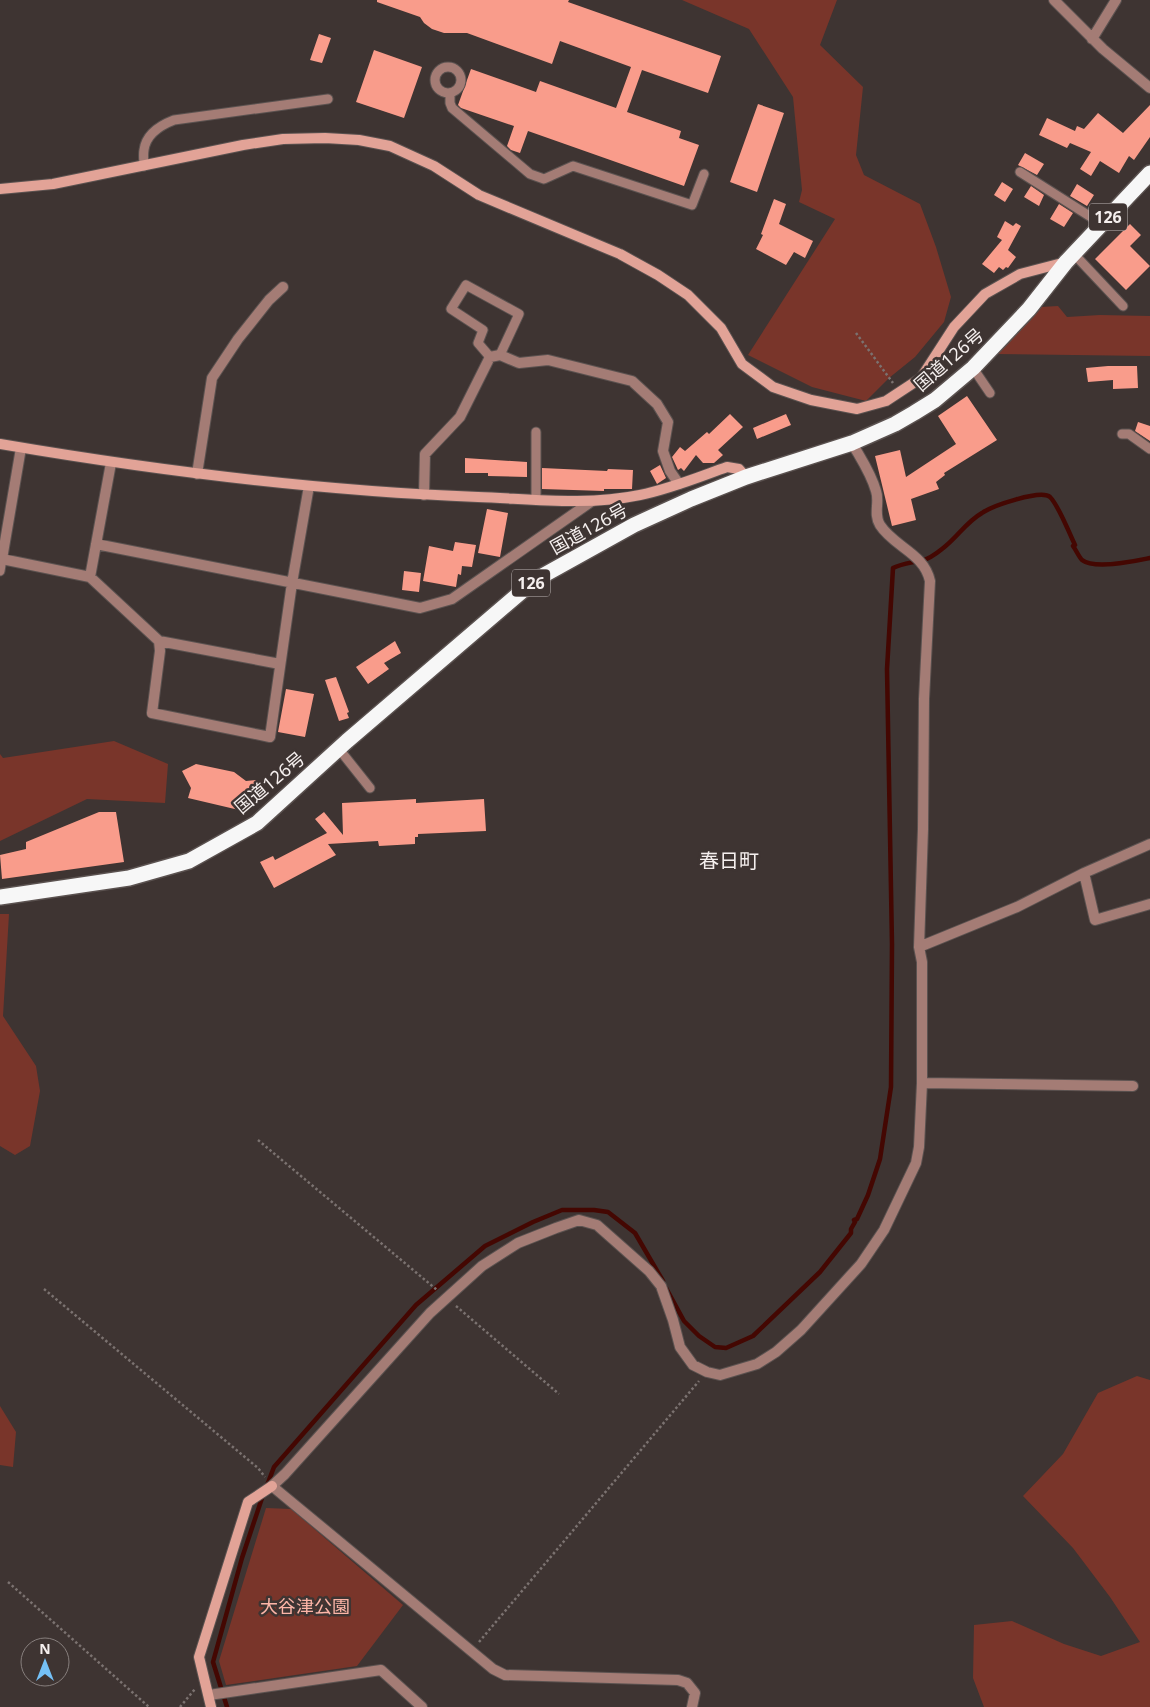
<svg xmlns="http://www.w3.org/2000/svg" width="1150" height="1707" font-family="'Noto Sans','Noto Sans JP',sans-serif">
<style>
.green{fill:#79352a}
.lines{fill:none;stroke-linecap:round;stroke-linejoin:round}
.stream{stroke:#440702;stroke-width:4.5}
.building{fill:#f99c8b}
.lane-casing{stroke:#5b5250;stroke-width:11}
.street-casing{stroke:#5b5250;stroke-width:12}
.secondary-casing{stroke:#5b5250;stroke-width:12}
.highway-casing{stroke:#5b5250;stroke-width:18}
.path{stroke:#7b7270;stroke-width:2.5;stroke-dasharray:2.5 2.5;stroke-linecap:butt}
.lane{stroke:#a47c75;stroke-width:9}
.street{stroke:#a47c75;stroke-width:10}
.secondary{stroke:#e2a397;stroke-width:10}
.highway{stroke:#f7f7f7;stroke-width:15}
.labels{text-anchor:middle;stroke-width:5;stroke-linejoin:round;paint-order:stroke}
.shield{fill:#3e3432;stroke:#beb7b6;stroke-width:1}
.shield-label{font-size:16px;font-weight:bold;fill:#f5efee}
.street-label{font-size:18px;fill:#f5efee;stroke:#3e3432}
.park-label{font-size:18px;fill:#fdb5a7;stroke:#3e3432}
.quarter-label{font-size:20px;fill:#f5efee;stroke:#3e3432}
</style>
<rect width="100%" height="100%" fill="#3e3432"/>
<!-- green -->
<path class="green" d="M682 0H837L820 45 863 87 856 155 864 175 920 204 936 247 951 297 944 322 915 357 889 378 866 401 812 387 748 355 835 219 799 202 802 190 793 97 749 29Z
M1058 306 1067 317 1100 315 1150 316V356L994 354 1041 307Z
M114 741 168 764 165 803 87 799 0 841V754L3 758Z
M0 914H9L3 1016 36 1066 40 1091 30 1146 15 1155 0 1146Z
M1137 1376 1150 1380V1707H984L973 1678 974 1625 1012 1621 1064 1644 1101 1656 1140 1642 1110 1597 1073 1548 1023 1496 1063 1454 1098 1393Z
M0 1406 16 1432 13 1467 0 1465Z
M266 1508 291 1509 403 1605 357 1666 226 1685 219 1661Z"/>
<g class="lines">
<!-- stream -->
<path class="stream" d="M666 1288 684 1321 699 1336 715 1347 726 1348 753 1336 820 1272 851 1233V1229L855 1222 854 1220 857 1219 868 1195 880 1159 891 1087 892 944 887 669 893 568C903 563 912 563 923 560 929 559 937 553 942 549 957 538 966 522 982 513 992 506 1041 489 1050 497 1059 506 1069 533 1075 545L1073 546C1076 550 1079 557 1082 560 1095 570 1135 561 1150 558
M266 1488 274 1467 416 1305 485 1246 533 1222 562 1210H594L608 1212 635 1233 663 1281
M227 1707 213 1662 242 1558 263 1495"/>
</g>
<!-- building -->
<path class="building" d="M377 0H569L568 2 721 56 708 93 642 70 627 112 681 131 679 138 699 145 684 186 528 131 520 153 511 150 507 146 514 126 461 108 458 105 471 69 536 92 540 81 616 108 631 67 560 41 552 64 467 33H444L432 29 424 23 420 17 377 2Z
M319 34 331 38 322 63 310 60Z
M374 50 422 67 404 118 356 102Z
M758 104 784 113 757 192 730 182Z
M1150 105V137L1134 160 1129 156 1119 173 1100 161 1091 176 1080 169 1091 152 1070 143 1067 148 1039 135 1047 118 1075 131 1077 126 1084 129 1098 113 1123 133Z
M1025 153 1044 164 1037 175 1018 165Z
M1002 182 1013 189 1005 202 994 195Z
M1077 184 1094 195 1087 206 1070 196Z
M1031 186 1044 195 1039 206 1024 197Z
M774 199 786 204 779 224 813 241 805 258 794 252 786 265 756 249 763 235 761 234Z
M1059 204 1073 213 1064 227 1050 219Z
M1005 221 1013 226 1016 223 1021 226 1008 250 1016 257 1008 268 1006 267 1003 270 999 267 994 273 982 264 1002 240 997 237Z
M1130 224 1141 235 1130 246 1150 266 1126 290 1095 259Z
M1108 366H1137L1138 388 1113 389V380L1088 382 1086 368Z
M967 396 997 440 944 473 945 475 936 482 939 489 911 499 916 520 892 526 875 456 900 450 906 477 956 444 938 416Z
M730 414 743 427 718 450 723 455 714 463H703L696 455 684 471 681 468 678 470 672 457 680 447 685 451 707 432 709 434Z
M786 414 791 425 757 439 753 428Z
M1138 422 1150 426V441L1135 431Z
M465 458 527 462V477L488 476V473H465Z
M660 465 666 478 657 484 650 471Z
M542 468 607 471 608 469 633 470 632 489H604V491L542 489Z
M487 509 508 513 500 557 478 553Z
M455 542 476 545 472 567 462 566 461 575 458 574 456 587 423 581 429 546 453 551Z
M404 571 421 573 419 592 402 590Z
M395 641 401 653 384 663 389 669 368 684 356 667Z
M336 677 349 712 347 713 349 718 339 721 325 680Z
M286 689 314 694 305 737 278 732Z
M196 764 234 772 246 781 256 780 255 790 259 793 242 792 239 810 188 798 191 788 182 771Z
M416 799V803L484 799 486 831 418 834V837H415V844L379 846 378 841 328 844 336 855 274 888 260 862 273 856 275 860 327 833 315 819 324 812 343 835 342 803Z
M99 812H116L124 862 2 879 0 855 26 849V842Z"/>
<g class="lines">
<!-- lane casing -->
<g class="lane-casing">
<path id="lane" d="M435 80a13 13 0 1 1 26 0a13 13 0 1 1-26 0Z
M450 93V103L452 108 530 174 544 179 573 166 692 205 704 174
M144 166C144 161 143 155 144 150 146 134 161 125 174 120L328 99
M1020 172 1102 224
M1074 254 1123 306
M490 357 478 343 483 330 451 309 466 285 519 314 500 355
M973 368 990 393
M1122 434H1129L1150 449
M536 499V432
M0 571 2 559
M339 749 370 788"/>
</g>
<!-- street casing -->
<g class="street-casing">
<path id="street" d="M1054 0 1103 49 1150 88
M1092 39 1116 0
M21 448 2 559 90 577 159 641 160 651 152 713 270 737 292 583 309 486
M197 474 212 378 238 339 269 300 283 287
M424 495 425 454 460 417 490 357 500 355 519 363 548 360 632 381 657 404 668 422 663 451 670 471 679 484
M96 544 420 608 452 599 592 501
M90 577 111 463
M159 641 280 664
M1084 873 1095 920 1150 904
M919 947 1017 907 1084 873 1150 844
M922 1083 1133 1086
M209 1695 381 1670 422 1707
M692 1707 695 1693 687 1683 678 1680 505 1675 493 1669 272 1486 285 1474 430 1313 482 1266 518 1243 556 1228 579 1220 597 1225 649 1271 661 1286 673 1320 680 1347 693 1365 707 1372 720 1375 757 1364 776 1352 801 1330 861 1264 884 1230 916 1163 919 1147 922 1083V962L919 947 923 829 924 699 930 581C924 553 894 547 880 525 873 514 880 502 876 491 871 473 861 459 852 443"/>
</g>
<!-- secondary casing -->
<g class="secondary-casing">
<path id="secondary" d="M0 189 53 184 243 145 283 139 325 138 359 140 390 146 434 166 479 195 620 254 658 275 688 295 721 328 742 364 773 387 811 400 857 409 886 401 921 378 954 327 985 294 1020 274 1066 262
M0 444C158 471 317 491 478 497 532 499 587 506 640 495 670 489 699 477 727 467L739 469 746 477
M211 1707 199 1657 248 1502 272 1486"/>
</g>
<!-- highway casing -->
<g class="highway-casing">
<path id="highway" d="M0 897 129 878 189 861 257 823 347 741 535 580 634 525 691 499 746 477 852 443 895 424 914 413 935 400 973 368 1029 309 1066 262 1150 173"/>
</g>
<!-- path -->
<path class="path" d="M856 333 893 383
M258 1140 437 1290
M44 1289 258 1468 265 1477
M456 1306 559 1394
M8 1582 149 1707
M479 1642 699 1381
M180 1707 195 1689"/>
<!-- lane -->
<use href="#lane" class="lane"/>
<!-- street -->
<use href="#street" class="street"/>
<!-- secondary -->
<use href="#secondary" class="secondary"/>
<!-- highway -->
<use href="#highway" class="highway"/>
</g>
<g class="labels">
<!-- shield labels -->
<g class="shield">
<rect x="1089" y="203.5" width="38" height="27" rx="4"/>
<rect x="512" y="569.5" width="38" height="27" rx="4"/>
</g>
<g class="shield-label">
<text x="1108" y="223">126</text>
<text x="531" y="589">126</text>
</g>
<!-- street labels -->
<g class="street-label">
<text transform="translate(949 360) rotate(-41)" y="6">国道126号</text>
<text transform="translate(589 529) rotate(-29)" y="6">国道126号</text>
<text transform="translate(270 783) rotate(-40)" y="6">国道126号</text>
</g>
<!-- park labels -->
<g class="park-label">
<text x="305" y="1613">大谷津公園</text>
</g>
<!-- quarter labels -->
<g class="quarter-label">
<text x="729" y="868">春日町</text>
</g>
</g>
<!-- north arrow -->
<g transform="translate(45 1662)"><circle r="24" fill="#3e3432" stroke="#877f7d"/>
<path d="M0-4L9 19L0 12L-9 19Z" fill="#74c0f6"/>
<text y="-8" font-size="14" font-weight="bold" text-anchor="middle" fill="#f5efee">N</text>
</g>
</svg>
